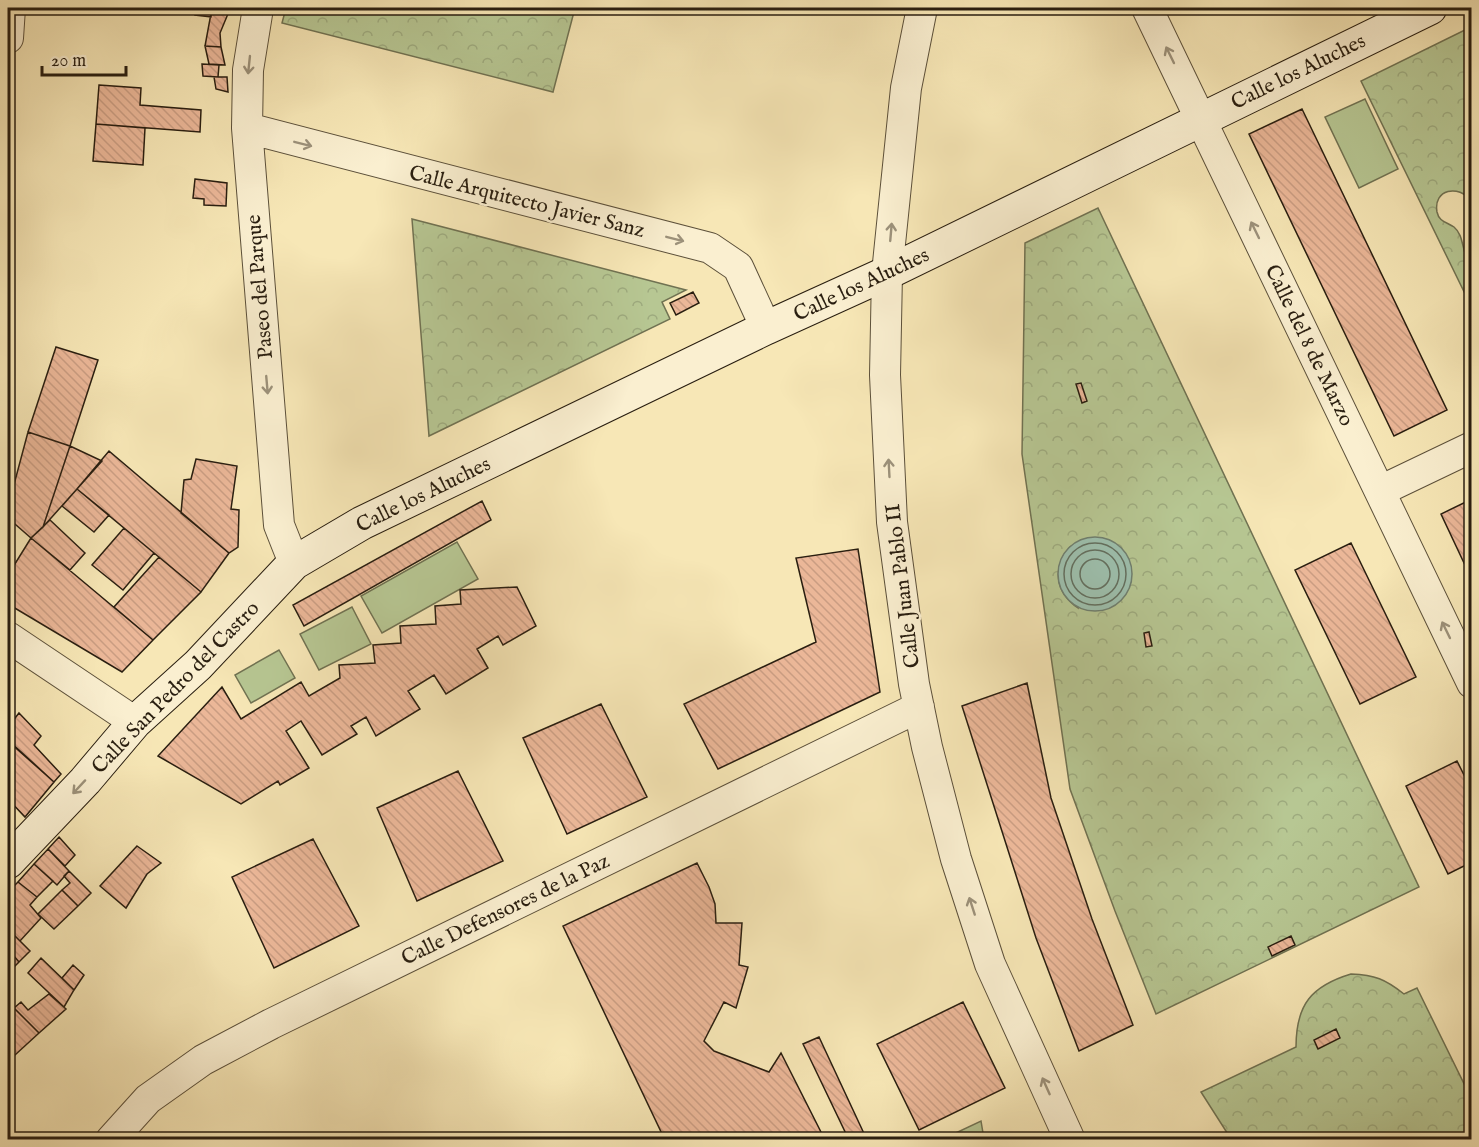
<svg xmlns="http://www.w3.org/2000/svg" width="1479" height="1147" font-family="'IM FELL English',serif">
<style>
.grass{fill:#b7c793;stroke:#707252;stroke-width:1.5}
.park{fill:url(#park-crowns);stroke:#707252;stroke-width:1.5;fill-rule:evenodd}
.water{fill:#9dc0ae;stroke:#6f7f6f;stroke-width:1.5}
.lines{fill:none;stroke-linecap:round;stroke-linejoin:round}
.shore{stroke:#636f5f;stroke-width:1.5}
.building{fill:url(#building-back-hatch);stroke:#291e10;stroke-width:1.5}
.street-casing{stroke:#5c503a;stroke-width:32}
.secondary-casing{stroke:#291e10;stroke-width:35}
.street{stroke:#faefd0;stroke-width:30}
.secondary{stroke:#faefd0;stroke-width:33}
.oneway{stroke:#9c917a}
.labels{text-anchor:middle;stroke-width:5;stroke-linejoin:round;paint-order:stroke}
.street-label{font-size:21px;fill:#291e10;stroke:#faefd0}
</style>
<defs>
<pattern id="park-crowns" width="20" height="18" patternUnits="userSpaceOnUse" patternTransform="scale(1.5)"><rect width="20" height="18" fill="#b7c793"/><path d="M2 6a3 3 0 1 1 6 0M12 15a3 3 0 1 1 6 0" fill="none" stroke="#9daa7e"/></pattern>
<pattern id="building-back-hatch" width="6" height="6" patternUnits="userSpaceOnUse" patternTransform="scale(1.5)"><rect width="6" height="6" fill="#ebb798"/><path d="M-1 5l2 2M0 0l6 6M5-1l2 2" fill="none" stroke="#ca9d82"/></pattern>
</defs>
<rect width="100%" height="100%" fill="#f7e7b6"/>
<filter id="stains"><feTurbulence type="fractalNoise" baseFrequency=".00333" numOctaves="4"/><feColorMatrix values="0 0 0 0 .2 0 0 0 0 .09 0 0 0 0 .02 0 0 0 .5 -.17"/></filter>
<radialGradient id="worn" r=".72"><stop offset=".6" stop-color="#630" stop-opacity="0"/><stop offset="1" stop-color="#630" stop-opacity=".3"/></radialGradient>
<!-- grass -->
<path class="grass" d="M1365 99 1398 169 1359 188 1325 117Z
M457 542 478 579 382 633 361 596Z
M352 607 371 644 319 670 300 634Z
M279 650 295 678 251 703 235 675Z
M981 1121 984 1139H943Z"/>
<!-- park -->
<path class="park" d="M286 8H575L553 92 282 23Z
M1471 27V201C1459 184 1433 189 1437 212 1439 222 1447 222 1454 227 1465 236 1461 254 1471 265V306L1361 81Z
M1098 208 1419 887 1156 1014 1115 911 1070 789 1022 454 1025 243ZM1070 547 1078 608C1055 592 1052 568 1070 547Z
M412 219 686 290 662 302 670 319 429 436Z
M1351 974C1375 975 1385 979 1404 994L1417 988 1471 1098V1139H1231L1201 1092 1296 1047C1296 1005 1311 986 1351 974Z"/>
<!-- water -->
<path class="water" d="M1058 574a37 37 0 1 1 74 0a37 37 0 1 1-74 0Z"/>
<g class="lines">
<!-- shore -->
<path class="shore" d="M1064 574a31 31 0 1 1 62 0a31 31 0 1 1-62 0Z
M1071 574a24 24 0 1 1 48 0a24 24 0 1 1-48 0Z
M1080 574a15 15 0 1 1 30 0a15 15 0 1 1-30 0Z"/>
</g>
<!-- building -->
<path class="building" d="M196 8H212L211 17 195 15Z
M212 8 230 9 220 33 221 47 205 46Z
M205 46 221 47 225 65 209 64Z
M202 64 219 65 218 77 203 76Z
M214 77H227L228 92 216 89Z
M99 85 141 88 140 105 201 110 200 132 96 124Z
M1302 109 1447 410 1394 436 1249 134Z
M96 124 145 128 143 165 93 161Z
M195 179 227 183 226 206 204 205V199L193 198Z
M693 292 699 303 676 315 670 303Z
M56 347 98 360 70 446 28 432Z
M1081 383 1087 401 1082 403 1076 384Z
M28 432 70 446 43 527 31 538 8 518V507Z
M70 446 102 461 43 527Z
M109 451 229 553 201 592 77 489Z
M196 459 237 466 231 509 239 510 238 547 229 553 181 513 184 480 191 479Z
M77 489 109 515 94 532 62 506Z
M1472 499V580L1441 514Z
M482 501 491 520 304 626 293 605Z
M50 520 85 553 70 570 31 538Z
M124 528 154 553 123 590 92 565Z
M31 538 153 640 122 672 8 604V575Z
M1351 543 1416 677 1360 704 1295 570Z
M858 549 880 692 718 769 684 704 816 642 796 558Z
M159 557 201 592 153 640 114 607Z
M517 587 536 626 503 645 498 636 477 649 488 668 446 694 434 675 408 691 420 709 376 736 366 717 351 726 357 734 322 755 301 721 286 731 309 768 280 785 278 781 241 804 158 756 222 687 241 719 301 682 309 696 340 678 339 665 375 663 373 645 401 643 400 626 436 624 435 606 461 604 460 590Z
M1149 632 1152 646 1146 647 1144 633Z
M1027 683 1051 798 1092 919 1133 1025 1079 1051 1036 938 962 706Z
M601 704 647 797 567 834 523 738Z
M19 713 41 736 34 745 61 774 54 782 8 740V727Z
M9 742 54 782 25 817 8 799V744Z
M1457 761 1472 791V862L1448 874 1406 786Z
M458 771 503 861 417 901 377 808Z
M59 837 75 855 65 866 48 849Z
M313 839 359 926 274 968 232 877Z
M137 846 161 863 147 874 126 908 100 886Z
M48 849 69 871 57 885 34 864Z
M697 863 709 887 715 904 716 923H742L739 965 748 967 736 1008 724 1002 704 1041 714 1051 769 1072 781 1053 825 1140H679L664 1138 563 926Z
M34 864 53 881 37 897 18 882Z
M69 871 91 893 78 906 62 890 70 883 64 876Z
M18 882 37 897 30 905 41 918 20 941 8 929V892Z
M62 890 78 906 54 929 38 914Z
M8 929 30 951 19 962 8 949Z
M1291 936 1295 945 1272 956 1268 947Z
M8 949 19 962 8 973Z
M41 958 74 990 64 1007 28 973Z
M73 965 84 975 74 990 62 978Z
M49 994 66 1009 39 1033 14 1008 21 1002 28 1010Z
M963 1002 1005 1088 919 1130 877 1044Z
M14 1008 39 1033 15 1055 8 1047V1014Z
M1336 1029 1340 1038 1318 1049 1314 1040Z
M819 1037 867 1140H849L803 1044Z"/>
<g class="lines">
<!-- street casing -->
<g class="street-casing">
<path id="street" d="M258 8 248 70 247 128 279 525 294 563
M922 8 906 88 887 273 885 375 892 522 914 684 927 747 956 859 990 964 1070 1140
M1147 8 1472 683
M8 38 10 8
M247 128 710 248 738 267 766 328
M1380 491 1472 447
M8 637 135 722
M111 1140 148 1099 203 1060 271 1024 919 707"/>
</g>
<!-- secondary casing -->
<g class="secondary-casing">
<path id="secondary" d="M8 862 85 781 135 722 198 665 294 563 362 523 766 328 887 273 1430 8"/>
</g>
<!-- street -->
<use href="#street" class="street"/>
<!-- secondary -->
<use href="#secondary" class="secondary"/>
</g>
<!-- one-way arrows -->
<defs><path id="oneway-shaft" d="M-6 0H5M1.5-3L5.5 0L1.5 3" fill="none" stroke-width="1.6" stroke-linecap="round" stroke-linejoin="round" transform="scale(1.5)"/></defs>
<g class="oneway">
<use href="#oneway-shaft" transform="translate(1170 55) rotate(-116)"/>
<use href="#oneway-shaft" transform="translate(249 65) rotate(96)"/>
<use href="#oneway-shaft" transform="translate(303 144) rotate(14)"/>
<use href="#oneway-shaft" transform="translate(1255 230) rotate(-116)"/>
<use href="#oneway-shaft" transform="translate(891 232) rotate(-85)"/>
<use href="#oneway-shaft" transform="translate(675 239) rotate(14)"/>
<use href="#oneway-shaft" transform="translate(267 385) rotate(85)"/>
<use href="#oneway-shaft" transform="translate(889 468) rotate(-93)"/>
<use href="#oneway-shaft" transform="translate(1446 630) rotate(-116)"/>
<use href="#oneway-shaft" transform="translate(79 787) rotate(133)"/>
<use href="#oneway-shaft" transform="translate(972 906) rotate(-108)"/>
<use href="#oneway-shaft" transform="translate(1046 1086) rotate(-114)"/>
</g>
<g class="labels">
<!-- street labels -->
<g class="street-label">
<text transform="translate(1298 71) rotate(-26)" y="7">Calle los Aluches</text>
<text transform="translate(527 201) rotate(14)" y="7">Calle Arquitecto Javier Sanz</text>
<text transform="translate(861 284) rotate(-25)" y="7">Calle los Aluches</text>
<text transform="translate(259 287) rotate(-95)" y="7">Paseo del Parque</text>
<text transform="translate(1310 345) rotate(64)" y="7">Calle del 8 de Marzo</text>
<text transform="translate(423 494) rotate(-26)" y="7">Calle los Aluches</text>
<text transform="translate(902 586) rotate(-97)" y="7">Calle Juan Pablo II</text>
<text transform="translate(175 687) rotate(-46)" y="7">Calle San Pedro del Castro</text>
<text transform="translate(505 909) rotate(-26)" y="7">Calle Defensores de la Paz</text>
</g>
</g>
<!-- margin -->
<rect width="1479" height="1147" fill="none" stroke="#f7e7b6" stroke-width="30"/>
<rect x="9" y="9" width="1461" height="1129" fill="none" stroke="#291e10" stroke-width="3"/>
<rect x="15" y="15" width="1449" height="1117" fill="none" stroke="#291e10" stroke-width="1.5"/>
<!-- scale -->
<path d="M42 66v9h84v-9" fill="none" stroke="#291e10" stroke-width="3"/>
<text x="51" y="66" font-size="18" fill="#291e10" stroke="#faefd0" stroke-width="4.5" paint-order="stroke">20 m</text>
<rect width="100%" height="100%" filter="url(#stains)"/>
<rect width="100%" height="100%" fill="url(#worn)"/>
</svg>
